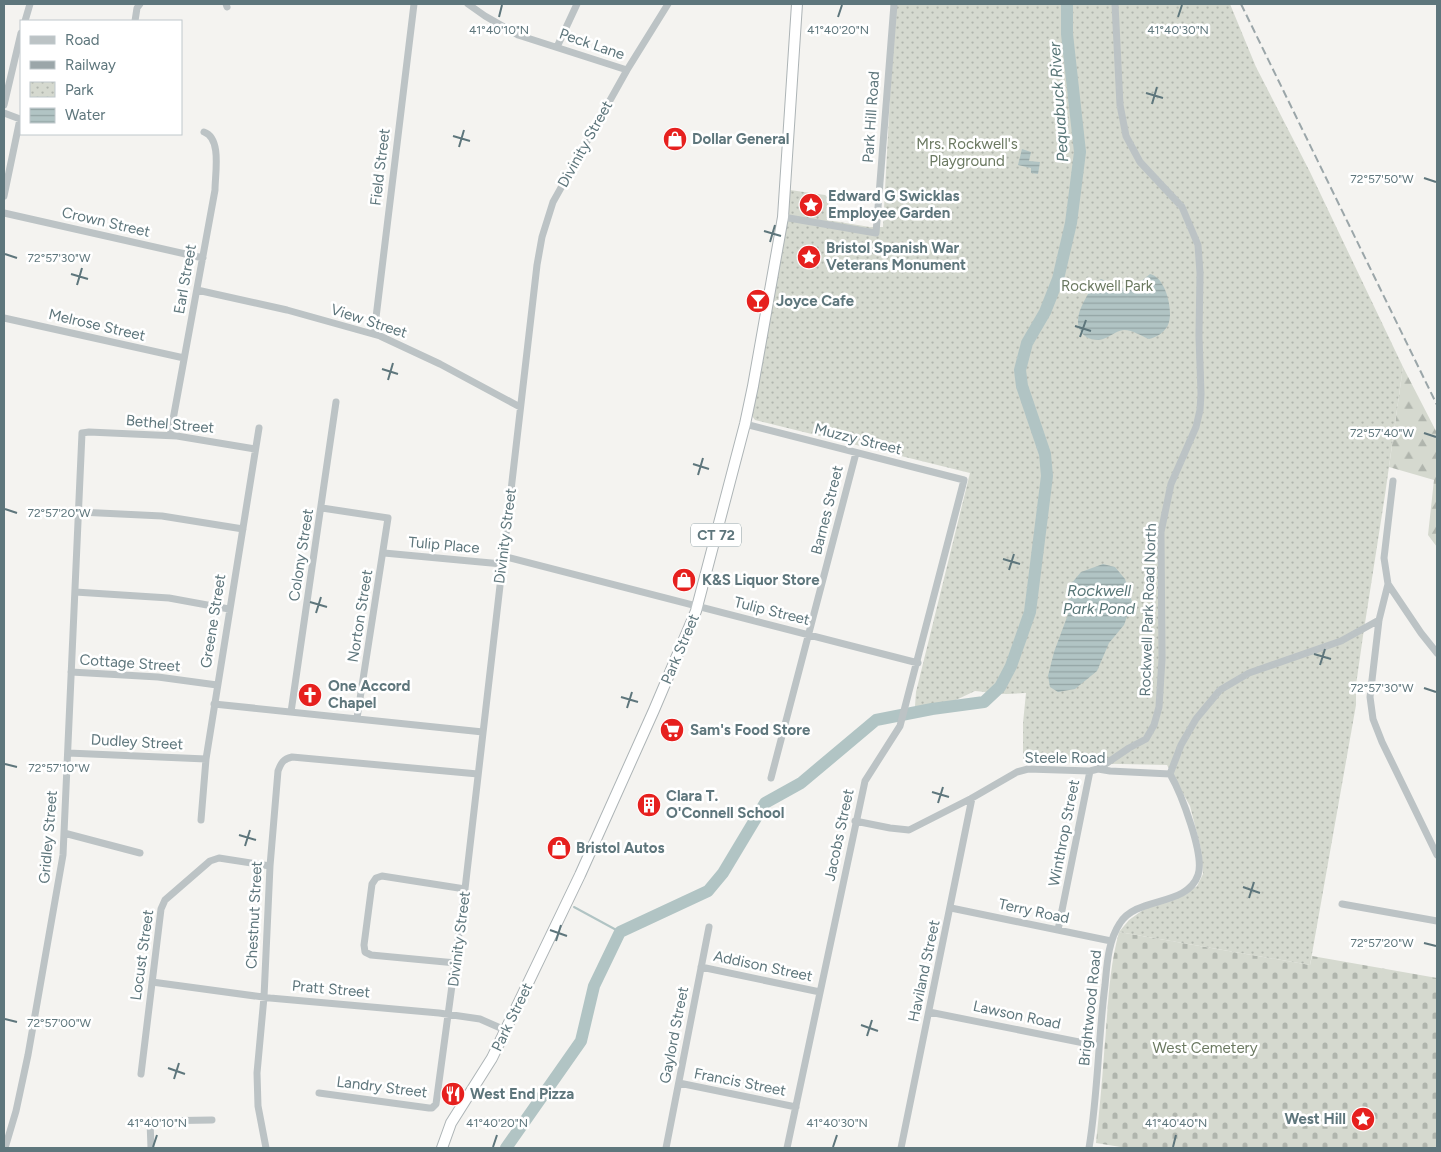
<svg xmlns="http://www.w3.org/2000/svg" width="1441" height="1152" font-family="Figtree,sans-serif">
<style>
.forest{fill:url(#forest-firs)}
.cemetery{fill:url(#cemetery-stones)}
.park{fill:url(#park-dots)}
.water{fill:url(#water-rules)}
.lines{fill:none;stroke-linecap:round;stroke-linejoin:round}
.stream{stroke:#b1c4c4;stroke-width:2}
.river{stroke:#b1c4c4;stroke-width:12}
.highway-casing{stroke:#adb4b6;stroke-width:12}
.minor{stroke:#bcc3c5;stroke-width:7}
.highway{stroke:#fff;stroke-width:10}
.rail{stroke:#9ba6a9;stroke-width:2;stroke-dasharray:8 4;stroke-linecap:butt}
.ticks{fill:none;stroke:#5e767c;stroke-width:2}
.labels{text-anchor:middle;stroke-width:5;stroke-linejoin:round;paint-order:stroke}
.shield{fill:#fff;stroke:#8e9fa3;stroke-width:1}
.shield-label{font-size:14px;font-weight:bold;fill:#5e767c}
.street-label{font-size:15px;fill:#5e767c;stroke:#fff}
.poi-label{font-size:15px;font-weight:bold;fill:#5e767c;stroke:#fff;text-anchor:start}
.park-label{font-size:15px;fill:#6b7961;stroke:#fff}
.water-label{font-size:16px;font-style:italic;fill:#597778;stroke:#fff}
.ticks-label{font-size:12px;text-anchor:middle;fill:#5e767c;stroke:#fff;stroke-width:5;stroke-linejoin:round;paint-order:stroke}
</style>
<defs>
<pattern id="forest-firs" width="22" height="20" patternUnits="userSpaceOnUse" patternTransform="scale(1.25)"><rect width="22" height="20" fill="#d5d9cf"/><path d="M5 1l3.5 6h-7zM16 11l3.5 6h-7z" fill="#b0b5ad"/></pattern>
<pattern id="cemetery-stones" width="16" height="16" patternUnits="userSpaceOnUse" patternTransform="scale(1.25)"><rect width="16" height="16" fill="#d5d9cf"/><path d="M2 7V4a2 2 0 0 1 4 0v3zM10 15v-3a2 2 0 0 1 4 0v3z" fill="#b0b5ad"/></pattern>
<pattern id="park-dots" width="8" height="8" patternUnits="userSpaceOnUse" patternTransform="scale(1.25)"><rect width="8" height="8" fill="#d5d9cf"/><path d="M2 2h.1M6 6h.1" fill="none" stroke="#b0b5ad" stroke-width="1.8" stroke-linecap="round"/></pattern>
<pattern id="water-rules" width="6" height="5" patternUnits="userSpaceOnUse" patternTransform="scale(1.25)"><rect width="6" height="5" fill="#b1c4c4"/><path d="M0 2.5h6" fill="none" stroke="#93a4a4"/></pattern>
</defs>
<rect width="100%" height="100%" fill="#f4f3f0"/>
<!-- forest -->
<path class="forest" d="M1403 367 1437 433V547L1428 535 1434 480 1389 467Z"/>
<!-- cemetery -->
<path class="cemetery" d="M1119 932 1310 965 1312 956 1437 978V1148H1127L1096 1143C1099 1113 1102 1084 1104 1054 1108 1013 1108 972 1119 932Z"/>
<!-- park -->
<path class="park" d="M895 4H1230L1256 67 1310 172 1403 367 1385 495 1363 636 1356 685V705L1310 965 1119 932 1129 920 1143 910 1186 894 1197 886 1203 874 1201 849 1190 806 1167 765 1075 763 1023 760V723L1026 693 1006 694 975 691 939 708 915 706 916 692 970 473 755 420 752 416 788 213 790 190 825 195 829 198 827 220 870 227H883Z"/>
<!-- water -->
<path class="water" d="M1022 149 1031 152 1029 161 1040 162 1038 174 1031 173V168L1018 165Z
M1150 274C1166 277 1174 312 1168 325 1164 333 1157 337 1149 339 1141 336 1133 330 1124 330 1116 330 1108 339 1099 340 1094 340 1089 339 1085 336 1068 322 1086 298 1094 284L1101 279 1123 288 1138 284Z
M1103 564 1115 567 1125 579 1132 602 1124 625 1109 643 1097 671 1075 689 1058 692 1050 687 1048 676 1054 652 1070 609 1068 598 1071 584 1081 572Z"/>
<g class="lines">
<!-- stream -->
<path class="stream" d="M574 907 620 932"/>
<!-- river -->
<path class="river" d="M506 1148 581 1041 594 986 620 932 708 891 723 873 765 803 801 783 876 720 932 709 984 702 1000 687 1011 666 1030 612 1047 476 1045 454 1022 386 1020 370 1027 343 1045 312 1058 279 1071 223 1080 152 1067 34V4"/>
<!-- highway casing -->
<g class="highway-casing">
<path id="highway" d="M442 1148 451 1123 492 1058 580 875 654 710 696 611 745 424 753 386 783 217 797 4"/>
</g>
<!-- minor -->
<path class="minor" d="M226 4 227 7
M468 4 485 16 518 35 627 70
M25 21 30 4
M135 21 137 8 140 4
M557 47 577 4
M4 105 21 33
M4 113 20 119 4 196
M4 213 203 258
M783 217 876 233 894 4
M197 290 287 310 380 336 440 364 520 407
M4 318 184 358
M374 334 414 4
M745 424 964 480 900 726 865 781 787 1148
M170 436 215 190C215 174 222 138 204 132
M1393 481 1384 558 1388 584 1421 633 1437 653
M322 508 388 518 357 718
M79 512 162 516 243 529
M384 553 502 564
M503 556 918 663
M1388 584 1379 620 1370 697 1373 719 1382 742 1437 855
M75 592 169 598 229 609
M71 672 158 677 217 685
M214 704 483 732
M291 712 336 402
M68 753 206 759
M1098 769 1129 748 1146 739 1154 725 1159 707 1162 659 1161 532 1171 484 1196 427 1200 410 1201 394 1199 336 1200 273 1198 245 1182 207 1140 162 1126 136 1120 105 1115 4
M1170 774 1181 745 1196 719 1220 690 1249 673 1341 641 1379 620
M771 778 856 453
M201 820 206 759 259 428
M855 821 890 828 909 830 972 798 1017 772 1028 769 1090 771 1098 769 1110 771 1170 774
M64 833 140 853
M1342 904 1437 921
M951 908 1111 941
M1058 930 1090 771
M456 963 371 955 365 952 364 945 372 884 376 878 382 876 465 889
M701 967 820 992
M152 982 270 998 439 1013 480 1019 505 1030
M929 1012 1099 1046
M141 1074 161 909 165 900 210 861 219 858 270 866
M679 1083 796 1107
M319 1093 429 1108H432L436 1104 465 889 537 265 542 237 553 202 627 70 668 4
M5 1148 16 1111 28 1055 63 855 82 433 89 432 177 436 255 449
M151 1148 150 1121 212 1120
M266 1148 258 1106 257 1073 264 997 270 866 278 771C281 763 283 759 292 757L478 774
M666 1148 709 927
M901 1148 972 798
M1089 1148C1098 1094 1098 1040 1105 985 1107 964 1108 941 1120 923 1137 896 1187 907 1198 875 1205 855 1181 793 1170 774"/>
<!-- highway -->
<use href="#highway" class="highway"/>
<!-- rail -->
<path class="rail" d="M1241 4 1437 405"/>
</g>
<!-- ticks -->
<path class="ticks" d="M499 17 502 5M838 17 842 5M1178 17 1182 5M1146 93 1163 98M1152 104 1157 87M453 136 470 141M459 147 464 130M1424 178 1436 182M764 231 781 236M770 242 775 225M5 254 17 258M71 274 88 279M77 285 82 268M1075 326 1091 331M1080 337 1086 320M382 369 398 374M388 380 393 363M1424 433 1436 437M693 464 709 469M698 475 703 458M5 509 17 513M1003 559 1020 564M1009 570 1014 554M310 602 327 607M316 613 321 597M1314 654 1331 659M1320 665 1325 649M1424 688 1436 692M621 697 638 702M627 708 632 692M5 764 17 767M932 792 949 797M938 803 943 787M239 835 256 840M245 846 250 830M1243 887 1260 893M1249 898 1254 882M550 930 567 936M556 941 561 925M1424 943 1436 946M5 1019 17 1022M861 1025 878 1031M867 1036 872 1020M168 1068 185 1074M174 1079 179 1063M153 1147 157 1135M493 1147 497 1135M833 1147 837 1135M1173 1147 1176 1135"/>
<!-- icons -->
<defs>
<g id="shop-disc" transform="scale(1.25)"><circle r="9.5" fill="#e6201e" stroke="#fff"/><path d="M-5-2.5h2.3a2.7 3.5 0 0 1 5.4 0H5L5.5 6h-11ZM-1.5-2.5h3a1.5 2.3 0 0 0-3 0Z" fill="#fff"/></g>
<g id="sight-disc" transform="scale(1.25)"><circle r="9.5" fill="#e6201e" stroke="#fff"/><path d="M0-6L1.8-2.2L6-1.7L2.9 1.2L3.7 5.4L0 3.3L-3.7 5.4L-2.9 1.2L-6-1.7L-1.8-2.2Z" fill="#fff"/></g>
<g id="bar-disc" transform="scale(1.25)"><circle r="9.5" fill="#e6201e" stroke="#fff"/><path d="M-6-5H6L.8 .8V4.5H3.5V6h-7V4.5H-.8V.8Z" fill="#fff"/></g>
<g id="church-disc" transform="scale(1.25)"><circle r="9.5" fill="#e6201e" stroke="#fff"/><path d="M-1.2-6h2.4v3.5h3.3v2.4h-3.3V6h-2.4V-.1h-3.3v-2.4h3.3Z" fill="#fff"/></g>
<g id="supermarket-disc" transform="scale(1.25)"><circle r="9.5" fill="#e6201e" stroke="#fff"/><path d="M-6-5.5h2.5l.6 2H6L4.5 2H-2.5L-4.4-4H-6ZM-1.5 3.2a1.3 1.3 0 1 0 .1 0ZM3 3.2a1.3 1.3 0 1 0 .1 0Z" fill="#fff"/></g>
<g id="building-disc" transform="scale(1.25)"><circle r="9.5" fill="#e6201e" stroke="#fff"/><path d="M-4-6H4V6H1V3H-1V6H-4ZM-2.5-4.3h1.7v1.8h-1.7ZM.8-4.3h1.7v1.8H.8ZM-2.5-1h1.7V.8h-1.7ZM.8-1h1.7V.8H.8Z" fill="#fff"/></g>
<g id="restaurant-disc" transform="scale(1.25)"><circle r="9.5" fill="#e6201e" stroke="#fff"/><path d="M-5-6h1v4h1v-4h1v4h1v-4h1v5L-1.5 .5V6h-2V.5L-5-1ZM5-6V6H3V1.5H1.5Q1.5-4 5-6Z" fill="#fff"/></g>
</defs>
<g fill-rule="evenodd">
<use href="#shop-disc" x="675" y="139"/>
<use href="#sight-disc" x="811" y="205"/>
<use href="#sight-disc" x="809" y="257"/>
<use href="#bar-disc" x="758" y="301"/>
<use href="#shop-disc" x="684" y="580"/>
<use href="#church-disc" x="310" y="695"/>
<use href="#supermarket-disc" x="672" y="730"/>
<use href="#building-disc" x="649" y="805"/>
<use href="#shop-disc" x="559" y="848"/>
<use href="#restaurant-disc" x="453" y="1094"/>
<use href="#sight-disc" x="1363" y="1119"/>
</g>
<g class="labels">
<!-- shield labels -->
<rect class="shield" x="691" y="523.5" width="50" height="23" rx="4"/>
<g class="shield-label">
<text x="716" y="540">CT 72</text>
</g>
<!-- street labels -->
<g class="street-label">
<text transform="translate(592 44) rotate(19)" y="5">Peck Lane</text>
<text transform="translate(871 117) rotate(-86)" y="5">Park Hill Road</text>
<text transform="translate(585 144) rotate(-61)" y="5">Divinity Street</text>
<text transform="translate(380 167) rotate(-83)" y="5">Field Street</text>
<text transform="translate(106 222) rotate(13)" y="5">Crown Street</text>
<text transform="translate(185 279) rotate(-80)" y="5">Earl Street</text>
<text transform="translate(369 321) rotate(18)" y="5">View Street</text>
<text transform="translate(97 325) rotate(13)" y="5">Melrose Street</text>
<text transform="translate(170 424) rotate(5)" y="5">Bethel Street</text>
<text transform="translate(858 439) rotate(14)" y="5">Muzzy Street</text>
<text transform="translate(827 510) rotate(-76)" y="5">Barnes Street</text>
<text transform="translate(505 536) rotate(-83)" y="5">Divinity Street</text>
<text transform="translate(444 545) rotate(5)" y="5">Tulip Place</text>
<text transform="translate(301 555) rotate(-81)" y="5">Colony Street</text>
<text transform="translate(1148 610) rotate(-88)" y="5">Rockwell Park Road North</text>
<text transform="translate(772 611) rotate(14)" y="5">Tulip Street</text>
<text transform="translate(360 616) rotate(-81)" y="5">Norton Street</text>
<text transform="translate(213 621) rotate(-81)" y="5">Greene Street</text>
<text transform="translate(680 649) rotate(-67)" y="5">Park Street</text>
<text transform="translate(130 663) rotate(4)" y="5">Cottage Street</text>
<text transform="translate(137 742) rotate(3)" y="5">Dudley Street</text>
<text x="1065" y="763">Steele Road</text>
<text transform="translate(1064 833) rotate(-79)" y="5">Winthrop Street</text>
<text transform="translate(839 835) rotate(-78)" y="5">Jacobs Street</text>
<text transform="translate(48 837) rotate(-85)" y="5">Gridley Street</text>
<text transform="translate(1034 911) rotate(12)" y="5">Terry Road</text>
<text transform="translate(254 915) rotate(-87)" y="5">Chestnut Street</text>
<text transform="translate(459 939) rotate(-83)" y="5">Divinity Street</text>
<text transform="translate(142 955) rotate(-82)" y="5">Locust Street</text>
<text transform="translate(763 966) rotate(12)" y="5">Addison Street</text>
<text transform="translate(924 971) rotate(-78)" y="5">Haviland Street</text>
<text transform="translate(331 989) rotate(5)" y="5">Pratt Street</text>
<text transform="translate(1090 1008) rotate(-84)" y="5">Brightwood Road</text>
<text transform="translate(1017 1015) rotate(12)" y="5">Lawson Road</text>
<text transform="translate(512 1017) rotate(-64)" y="5">Park Street</text>
<text transform="translate(674 1035) rotate(-79)" y="5">Gaylord Street</text>
<text transform="translate(740 1082) rotate(11)" y="5">Francis Street</text>
<text transform="translate(382 1087) rotate(7)" y="5">Landry Street</text>
</g>
<!-- poi labels -->
<g class="poi-label">
<text x="692" y="144">Dollar General</text>
<text x="828" y="201">Edward G Swicklas<tspan x="828" dy="17">Employee Garden</tspan></text>
<text x="826" y="253">Bristol Spanish War<tspan x="826" dy="17">Veterans Monument</tspan></text>
<text x="776" y="306">Joyce Cafe</text>
<text x="702" y="585">K&amp;S Liquor Store</text>
<text x="328" y="691">One Accord<tspan x="328" dy="17">Chapel</tspan></text>
<text x="690" y="735">Sam's Food Store</text>
<text x="666" y="801">Clara T.<tspan x="666" dy="17">O'Connell School</tspan></text>
<text x="576" y="853">Bristol Autos</text>
<text x="470" y="1099">West End Pizza</text>
<text x="1346" y="1124" text-anchor="end">West Hill</text>
</g>
<!-- park labels -->
<g class="park-label">
<text x="967" y="149">Mrs. Rockwell's<tspan x="967" dy="17">Playground</tspan></text>
<text x="1107" y="291">Rockwell Park</text>
<text x="1205" y="1053">West Cemetery</text>
</g>
<!-- water labels -->
<g class="water-label">
<text transform="translate(1058 102) rotate(-94)" y="6">Pequabuck River</text>
<text x="1099" y="596">Rockwell<tspan x="1099" dy="18">Park Pond</tspan></text>
</g>
</g>
<g class="ticks-label">
<text x="499" y="34">41°40'10"N</text>
<text x="838" y="34">41°40'20"N</text>
<text x="1178" y="34">41°40'30"N</text>
<text x="1382" y="183">72°57'50"W</text>
<text x="59" y="262">72°57'30"W</text>
<text x="1382" y="437">72°57'40"W</text>
<text x="59" y="517">72°57'20"W</text>
<text x="1382" y="692">72°57'30"W</text>
<text x="59" y="772">72°57'10"W</text>
<text x="1382" y="947">72°57'20"W</text>
<text x="59" y="1027">72°57'00"W</text>
<text x="157" y="1127">41°40'10"N</text>
<text x="497" y="1127">41°40'20"N</text>
<text x="837" y="1127">41°40'30"N</text>
<text x="1176" y="1127">41°40'40"N</text>
</g>
<!-- border -->
<rect width="1441" height="1152" fill="none" stroke="#5e767c" stroke-width="10"/>
<!-- legend -->
<rect x="20" y="20" width="162" height="115" fill="#ffffff" stroke="#bfc8cb"/>
<rect x="30" y="36" width="25" height="8" fill="#bcc3c5" stroke="#bfc8cb"/>
<text x="65" y="45" font-size="15" fill="#5e767c">Road</text>
<rect x="30" y="61" width="25" height="8" fill="#9ba6a9" stroke="#bfc8cb"/>
<text x="65" y="70" font-size="15" fill="#5e767c">Railway</text>
<rect x="30" y="82" width="25" height="15" fill="url(#park-dots)" stroke="#bfc8cb"/>
<text x="65" y="95" font-size="15" fill="#5e767c">Park</text>
<rect x="30" y="108" width="25" height="15" fill="url(#water-rules)" stroke="#bfc8cb"/>
<text x="65" y="120" font-size="15" fill="#5e767c">Water</text>
</svg>
